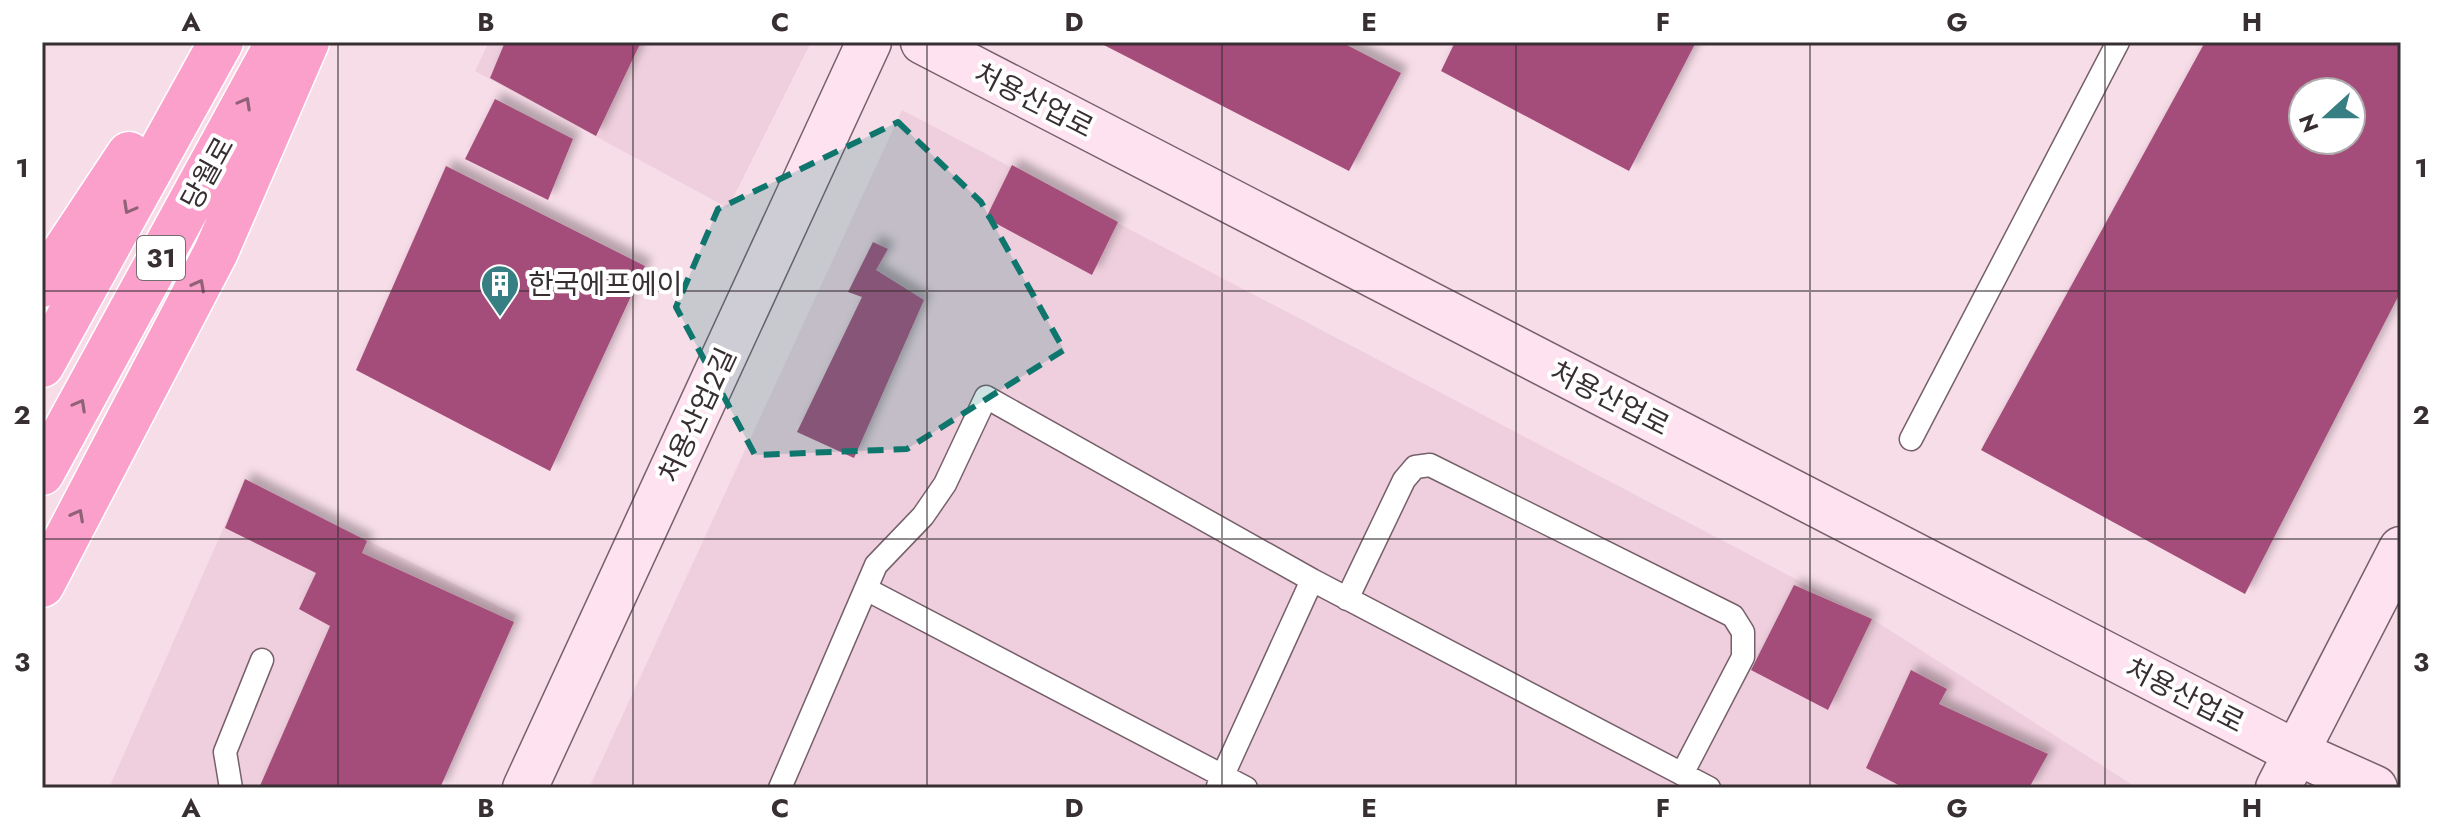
<svg xmlns="http://www.w3.org/2000/svg" width="2443" height="830" font-family="Jost,'Noto Sans KR',sans-serif">
<style>
.built{fill:#efcfdd}
.building{fill:#a54e7a;fill-rule:evenodd;filter:url(#shadow)}
.lines{fill:none;stroke-linecap:round;stroke-linejoin:round}
.lane-casing{stroke:#76606a;stroke-width:25}
.secondary-casing{stroke:#76606a;stroke-width:47}
.highway-casing{stroke:#fff;stroke-width:47}
.lane{stroke:#fff;stroke-width:22}
.secondary{stroke:#fee2ef;stroke-width:44}
.highway{stroke:#fba0cb;stroke-width:44}
.oneway{stroke:#906277}
.marked{fill:#0f766e;fill-opacity:0.2;stroke:#0f766e;stroke-width:6;stroke-dasharray:16 10;stroke-linejoin:round}
.grid{fill:none;stroke:#382f33;stroke-width:2;stroke-opacity:0.55}
.labels{text-anchor:middle;stroke-width:8;stroke-linejoin:round;paint-order:stroke}
.shield{fill:#fff;stroke:#746d70;stroke-width:2}
.shield-label{font-size:26px;font-weight:bold;fill:#382f33}
.street-label{font-size:28px;fill:#382f33;stroke:#fff}
.poi-label{font-size:28px;fill:#382f33;stroke:#fff;text-anchor:start}
.neatline{fill:none;stroke:#382f33;stroke-width:3}
.grid-label{font-size:26px;text-anchor:middle;font-weight:bold;fill:#382f33}
</style>
<defs>
<filter id="shadow"><feDropShadow dx="7" dy="-7" stdDeviation="4" flood-color="#0004"/></filter>
</defs>
<rect width="100%" height="100%" fill="#f7dde8"/>
<!-- built -->
<path class="built" d="M489 42H811L728 208 475 71Z
M902 110 1872 619 2131 784 2128 788H589Z
M245 479 516 615 440 788H109Z"/>
<!-- building -->
<path class="building" d="M505 42H641L596 136 490 78Z
M1098 42H1341L1401 73 1349 171Z
M1455 42H1696L1629 171 1441 71Z
M2205 42H2401V291L2245 594 1981 450ZM2303 92H2351V140H2303Z
M495 99 573 139 548 200 465 159Z
M1012 165 1118 222 1092 275 986 218Z
M446 166 645 266 550 471 356 370Z
M873 242 888 249 876 270 924 300 854 458 797 432 862 297 848 292Z
M245 479 367 541 362 553 514 622 440 788H259L330 626 299 609 316 573 225 528Z
M1794 585 1872 619 1828 710 1751 670Z
M1911 670 1947 689 1939 704 2048 754 2029 788H1904L1866 768Z"/>
<g class="lines">
<!-- lane casing -->
<g class="lane-casing">
<path id="lane" d="M1911 439 2118 42
M866 589 1246 788
M1347 599 1404 480 1415 467 1430 465 1733 616 1743 632V657L1682 774
M1218 786 1312 580
M231 788 225 752 262 660
M780 788 876 565 923 516 945 484 986 397 1312 580 1709 788"/>
</g>
<!-- secondary casing -->
<g class="secondary-casing">
<path id="secondary" d="M923 42 2297 753 2375 788
M525 788 869 42
M2278 788 2401 549"/>
</g>
<!-- highway casing -->
<g class="highway-casing">
<path id="highway" d="M42 285 129 154
M42 365 221 42
M42 473 278 42
M42 585 216 252 307 42"/>
</g>
<!-- lane -->
<use href="#lane" class="lane"/>
<!-- secondary -->
<use href="#secondary" class="secondary"/>
<!-- highway -->
<use href="#highway" class="highway"/>
</g>
<!-- one-way arrows -->
<defs><path id="oneway-chevron" d="M-2-3.5L2.5 0L-2 3.5" fill="none" stroke-width="1.6" stroke-linecap="round" stroke-linejoin="round" transform="scale(2)"/></defs>
<g class="oneway">
<use href="#oneway-chevron" transform="translate(245 103) rotate(-61)"/>
<use href="#oneway-chevron" transform="translate(129 208) rotate(119)"/>
<use href="#oneway-chevron" transform="translate(199 285) rotate(-62)"/>
<use href="#oneway-chevron" transform="translate(80 405) rotate(-61)"/>
<use href="#oneway-chevron" transform="translate(78 515) rotate(-62)"/>
</g>
<!-- marked area -->
<path class="marked" d="M898 122 981 202 1064 350 907 449 755 455 676 307 718 209Z"/>
<!-- grid -->
<path class="grid" d="M338 42V788M633 42V788M927 42V788M1222 42V788M1516 42V788M1810 42V788M2105 42V788M42 291H2401M42 539H2401"/>
<!-- icons -->
<defs>
<g id="building-pin" transform="scale(2)"><path d="M0 17L-7.5 6A9.5 9.5 0 1 1 7.5 6Z" fill="#377f83" stroke="#fff"/><path d="M-4-6H4V6H1V3H-1V6H-4ZM-2.5-4.3h1.7v1.8h-1.7ZM.8-4.3h1.7v1.8H.8ZM-2.5-1h1.7V.8h-1.7ZM.8-1h1.7V.8H.8Z" fill="#fff"/></g>
</defs>
<g fill-rule="evenodd">
<use href="#building-pin" x="500" y="284"/>
</g>
<g class="labels">
<!-- shield labels -->
<rect class="shield" x="137" y="236" width="48" height="44" rx="6"/>
<g class="shield-label">
<text x="161" y="267">31</text>
</g>
<!-- street labels -->
<g class="street-label">
<text transform="translate(1034 100) rotate(27)" y="10">처용산업로</text>
<text transform="translate(207 173) rotate(-61)" y="10">당월로</text>
<text transform="translate(1610 398) rotate(27)" y="10">처용산업로</text>
<text transform="translate(697 415) rotate(-65)" y="10">처용산업2길</text>
<text transform="translate(2185 695) rotate(27)" y="10">처용산업로</text>
</g>
<!-- poi labels -->
<g class="poi-label">
<text x="528" y="294">한국에프에이</text>
</g>
</g>
<!-- border -->
<rect width="2443" height="830" fill="none" stroke="#ffffff" stroke-width="88"/>
<!-- north arrow -->
<g transform="translate(2327 116) rotate(249)"><circle r="38" fill="#ffffff" stroke="#afacad" stroke-width="2"/>
<path d="M0-6L14 30L0 20L-14 30Z" fill="#377f83"/>
<text y="-12" font-size="22" font-weight="bold" text-anchor="middle" fill="#382f33">N</text>
</g>
<rect x="44" y="44" width="2355" height="742" class="neatline"/>
<g class="grid-label">
<text x="191" y="31">A</text>
<text x="486" y="31">B</text>
<text x="780" y="31">C</text>
<text x="1074" y="31">D</text>
<text x="1369" y="31">E</text>
<text x="1663" y="31">F</text>
<text x="1957" y="31">G</text>
<text x="2252" y="31">H</text>
<text x="22" y="177">1</text>
<text x="2421" y="177">1</text>
<text x="22" y="424">2</text>
<text x="2421" y="424">2</text>
<text x="22" y="671">3</text>
<text x="2421" y="671">3</text>
<text x="191" y="817">A</text>
<text x="486" y="817">B</text>
<text x="780" y="817">C</text>
<text x="1074" y="817">D</text>
<text x="1369" y="817">E</text>
<text x="1663" y="817">F</text>
<text x="1957" y="817">G</text>
<text x="2252" y="817">H</text>
</g>
</svg>
